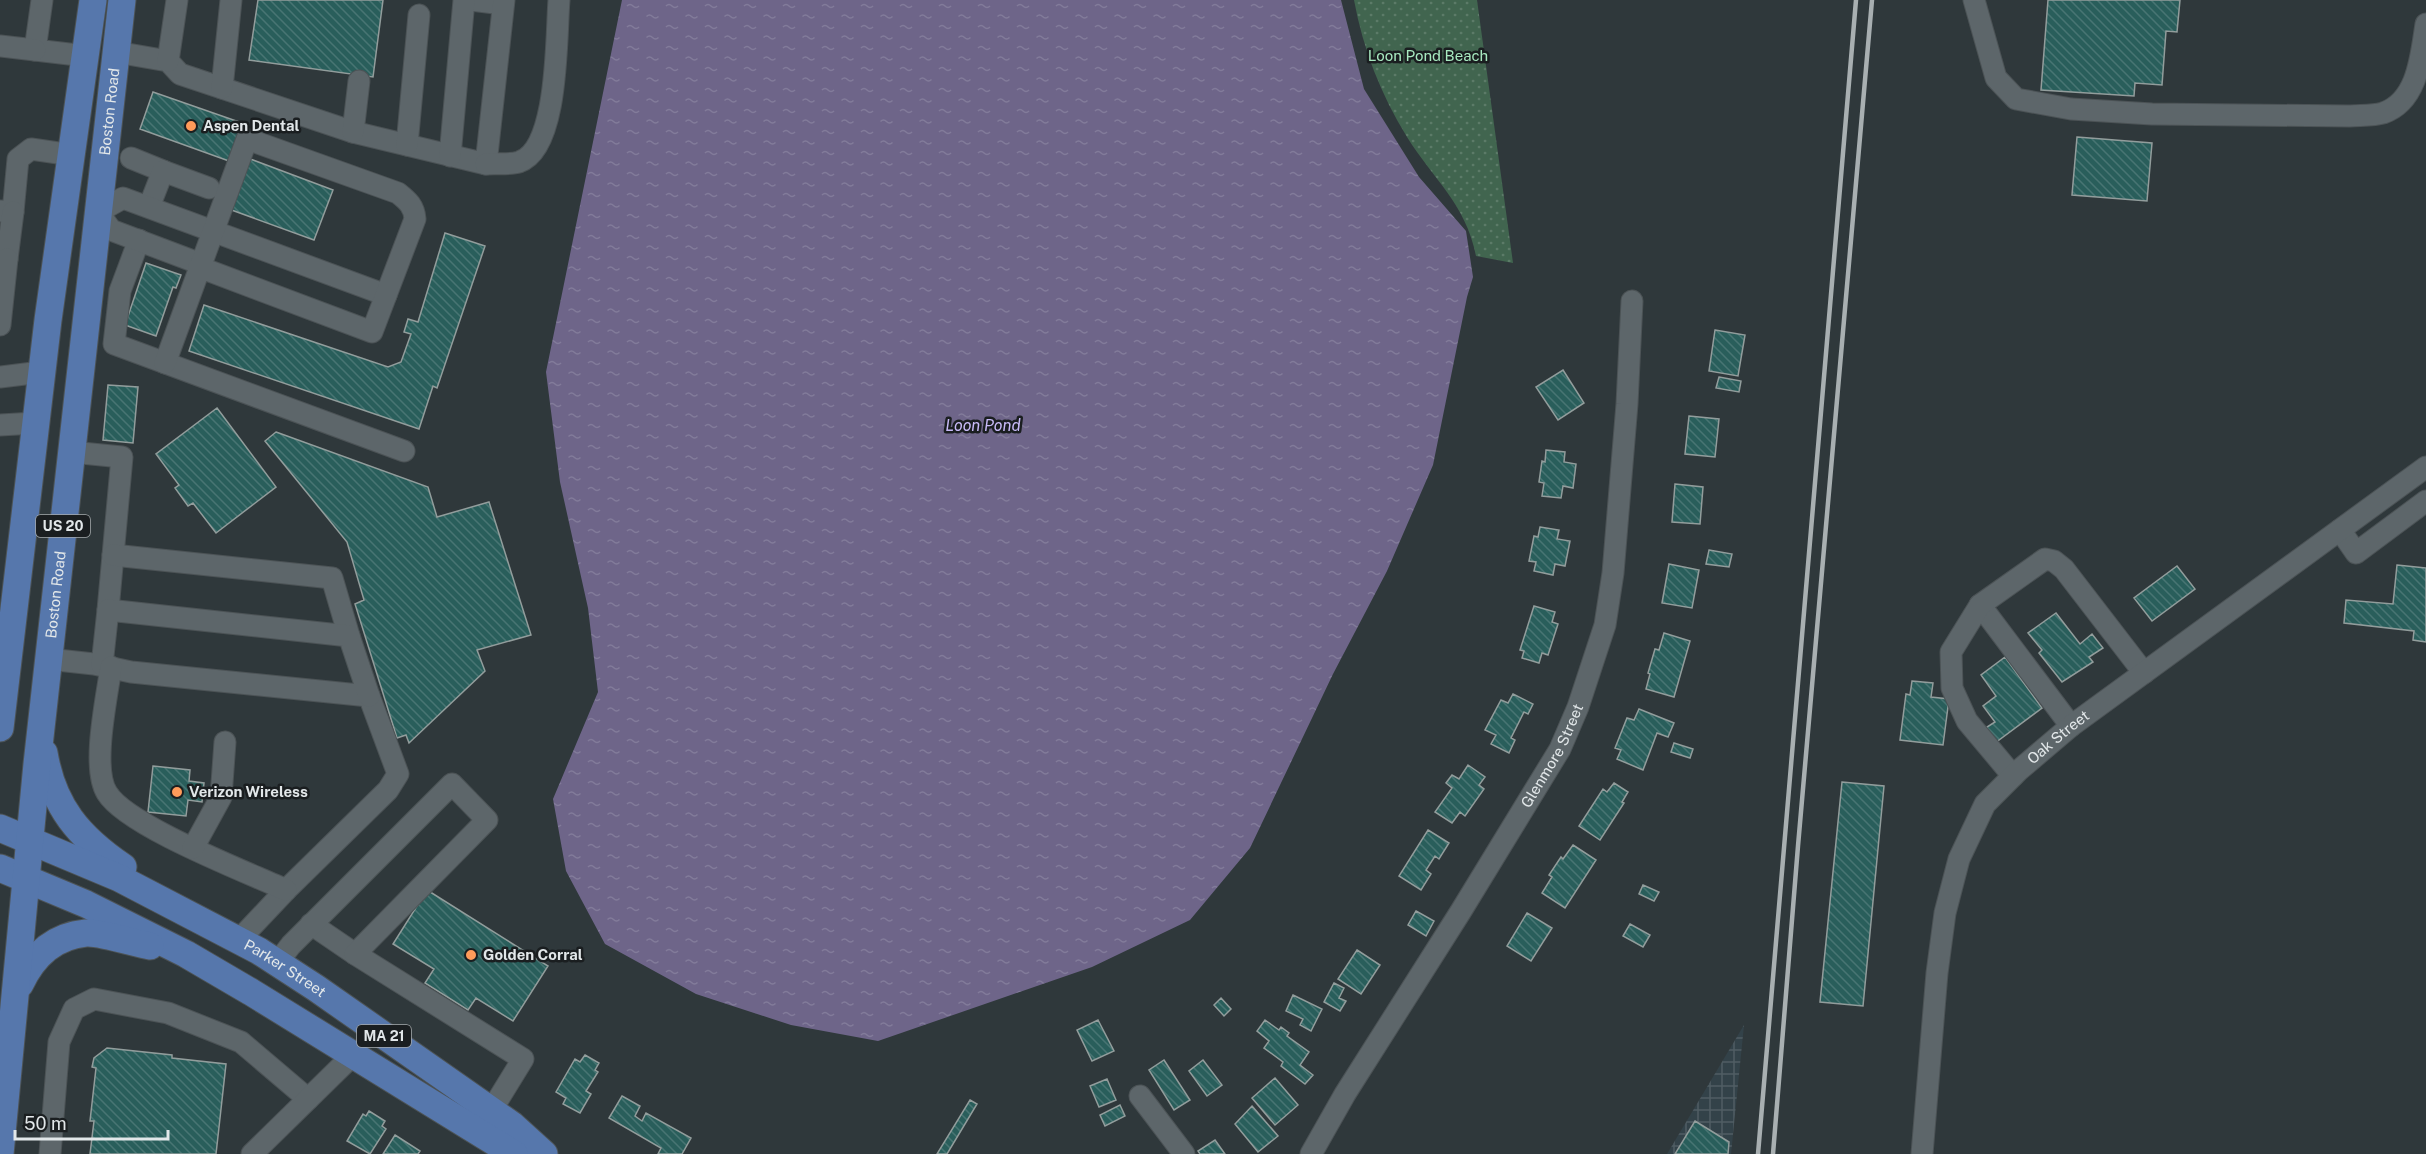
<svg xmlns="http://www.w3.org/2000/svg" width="2426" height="1154" font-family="'Public Sans',sans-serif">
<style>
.industrial{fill:url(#industrial-grid)}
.grass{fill:url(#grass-dots)}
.water{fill:url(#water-ripples)}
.building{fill:url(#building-back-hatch);stroke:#929d9c;stroke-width:1.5}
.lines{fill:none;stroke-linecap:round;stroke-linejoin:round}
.minor-casing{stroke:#4c5356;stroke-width:23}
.major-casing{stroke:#4c5356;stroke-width:29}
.minor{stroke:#5d666a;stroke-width:21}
.major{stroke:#5677ac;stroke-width:27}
.rail{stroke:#a8afb1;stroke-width:4.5}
.poi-dot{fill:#ff9b5a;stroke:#1a1e20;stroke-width:2}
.labels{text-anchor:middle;stroke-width:5;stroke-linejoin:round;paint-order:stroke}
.shield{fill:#1a1e20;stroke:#a6abad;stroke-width:1.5}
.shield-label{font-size:14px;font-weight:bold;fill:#e2e7e9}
.park-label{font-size:15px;fill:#a8e9c0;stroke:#1a1e20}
.street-label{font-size:15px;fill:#e2e7e9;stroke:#1a1e20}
.poi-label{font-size:15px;font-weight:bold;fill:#e2e7e9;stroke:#1a1e20;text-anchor:start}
.water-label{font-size:16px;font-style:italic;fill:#c8baf7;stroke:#1a1e20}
</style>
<defs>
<pattern id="industrial-grid" width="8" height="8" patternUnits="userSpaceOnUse" patternTransform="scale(1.5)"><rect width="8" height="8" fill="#334249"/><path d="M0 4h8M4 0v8" fill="none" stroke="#505d63"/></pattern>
<pattern id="grass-dots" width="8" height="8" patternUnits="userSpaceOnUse" patternTransform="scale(1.5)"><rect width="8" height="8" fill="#41654f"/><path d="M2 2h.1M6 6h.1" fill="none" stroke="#5c7b68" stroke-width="1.8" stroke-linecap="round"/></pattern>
<pattern id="water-ripples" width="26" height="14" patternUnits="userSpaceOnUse" patternTransform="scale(1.5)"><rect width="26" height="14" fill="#6e6589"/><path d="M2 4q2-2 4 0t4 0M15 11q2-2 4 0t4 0" fill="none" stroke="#827b9a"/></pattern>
<pattern id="building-back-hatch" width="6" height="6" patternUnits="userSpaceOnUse" patternTransform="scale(1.5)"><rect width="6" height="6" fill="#295e5b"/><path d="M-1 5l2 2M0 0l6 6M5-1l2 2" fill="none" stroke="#487573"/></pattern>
</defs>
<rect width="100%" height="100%" fill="#2f383b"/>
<!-- industrial -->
<path class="industrial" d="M1744 1025 1731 1154H1667Z"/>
<!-- grass -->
<path class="grass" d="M1354 0H1477L1513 263 1476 256C1466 204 1433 179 1407 137 1381 95 1363 49 1354 0Z"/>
<!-- water -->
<path class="water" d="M622 0H1341L1364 89 1419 177 1466 231 1473 277 1467 297 1433 465 1387 571 1333 674 1250 848 1190 920 1092 967 878 1041 791 1025 696 994 605 944 566 871 553 799 598 692 588 608 560 482 546 372Z"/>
<!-- building -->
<path class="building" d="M258 0H383L373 77 249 60Z
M2048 0H2180L2177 32 2166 31 2162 85 2135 83 2134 96 2041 90Z
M153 92 242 123 229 161 140 129Z
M2077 137 2152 143 2147 201 2072 195Z
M245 157 333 190 314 240 226 208Z
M445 233 485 246 437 388 433 386 419 429 189 351 204 305 388 367 401 362 411 334 404 332 408 319 418 322Z
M146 263 181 275 176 288 173 287 156 336 125 325Z
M1715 330 1745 335 1738 376 1709 371Z
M1563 370 1584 403 1558 420 1536 387Z
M1719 377 1741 381 1739 392 1716 388Z
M108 385 138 387 133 443 103 440Z
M217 408 276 487 216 533 193 503 188 506 175 488 179 485 156 454Z
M1689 416 1719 419 1715 457 1685 454Z
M276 432 428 487 437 517 489 502 531 635 477 650 485 671 409 743 406 735 397 738 355 604 364 600 347 542 265 441Z
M1546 450 1565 452 1564 462 1576 464 1573 488 1563 486 1561 498 1542 496 1544 483 1539 482 1542 461 1545 462Z
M1675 484 1703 487 1700 524 1672 522Z
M1540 527 1559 530 1557 539 1570 541 1565 566 1555 564 1553 575 1534 571 1536 562 1529 561 1534 536 1538 537Z
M1709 550 1732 554 1729 567 1706 564Z
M1669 564 1699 570 1692 608 1662 603Z
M2397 565 2426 568V642L2413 640 2414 631 2344 623 2346 600 2393 604Z
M2177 566 2195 589 2152 621 2134 598Z
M1534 606 1555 612 1552 622 1558 624 1548 655 1542 653 1539 663 1522 658 1524 651 1520 650Z
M2056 613 2080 644 2092 634 2103 648 2089 657 2093 662 2062 682 2039 653 2042 650 2028 633Z
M1664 633 1690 641 1674 697 1646 689 1650 674 1648 673 1655 649 1659 650Z
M2005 657 2042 708 1995 743 1984 729 1995 722 1983 706 1996 696 1981 675Z
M1912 681 1933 683 1931 697 1949 699 1943 745 1900 740 1906 694 1910 695Z
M1513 694 1533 704 1528 714 1524 712 1511 738 1515 740 1509 753 1491 744 1496 735 1485 730 1501 700 1508 703Z
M1639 709 1674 723 1668 737 1657 733 1643 770 1617 759 1621 750 1615 748 1627 718 1634 720Z
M1674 743 1693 749 1690 758 1671 752Z
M1468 765 1485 777 1479 785 1484 789 1465 816 1460 812 1452 823 1435 812 1452 788 1446 783 1452 775 1459 779Z
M153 766 190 770 189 781 204 783 202 802 188 800 186 816 148 812Z
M1842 782 1884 786 1863 1006 1820 1002Z
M1614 783 1628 792 1622 802 1624 803 1600 840 1579 826 1603 789 1607 792Z
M1428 830 1449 843 1439 859 1435 856 1426 870 1431 874 1421 890 1399 876Z
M1573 845 1596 860 1565 908 1542 893 1552 877 1549 875 1561 857 1563 859Z
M1643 885 1659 892 1654 901 1639 894Z
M427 890 548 966 513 1021 476 998 468 1010 425 983 434 969 393 944Z
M1416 911 1434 921 1426 936 1408 925Z
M1527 913 1552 928 1531 961 1507 946Z
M1630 924 1650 935 1643 947 1623 936Z
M1357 950 1380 965 1361 994 1338 979Z
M1334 983 1344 988 1339 998 1346 1001 1340 1011 1324 1002Z
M1293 995 1322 1009 1311 1031 1300 1025 1303 1019 1286 1011Z
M1221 998 1231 1009 1224 1016 1214 1005Z
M1098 1020 1114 1051 1092 1061 1077 1030Z
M1265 1020 1279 1030 1281 1027 1289 1033 1287 1036 1309 1052 1300 1065 1313 1075 1305 1084 1281 1066 1283 1062 1264 1048 1269 1041 1257 1031Z
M107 1048 172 1055V1058L226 1064 216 1154H90L94 1121H90L96 1068 92 1067 94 1058Z
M585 1055 599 1063 595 1070 598 1072 586 1091 591 1094 580 1113 563 1104 566 1098 556 1092 575 1059 580 1062Z
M1164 1060 1190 1100 1174 1110 1149 1070Z
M1203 1060 1222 1085 1207 1096 1189 1071Z
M1275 1078 1298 1105 1275 1125 1252 1098Z
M1107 1079 1116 1100 1099 1107 1090 1086Z
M622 1096 640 1106 635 1116 642 1121 646 1113 691 1138 682 1154H658L661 1148 609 1118Z
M970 1100 977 1104 947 1154H937Z
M1120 1105 1125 1116 1105 1126 1100 1115Z
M1252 1106 1278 1136 1258 1152 1235 1124Z
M369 1111 385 1121 382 1126 386 1129 370 1154 347 1141 363 1114 366 1116Z
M1695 1121 1729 1142 1728 1154H1675Z
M395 1135 420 1151 418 1154H383Z
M1215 1140 1225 1154H1200L1198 1151Z"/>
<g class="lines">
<!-- minor casing -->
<g class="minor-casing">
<g id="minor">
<path d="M42 0 35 50 86 56"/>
<path d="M471 0 503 4"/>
<path d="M1974 0 1996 78 2016 99 2071 109 2152 114 2349 116C2360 115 2373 116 2383 113 2418 101 2421 56 2426 24"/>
<path d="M0 46 35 50"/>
<path d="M116 52 168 61 180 74 353 132 486 164 504 0"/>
<path d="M168 61 177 0"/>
<path d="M222 88 231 0"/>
<path d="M353 132 359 81"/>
<path d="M407 145 419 15"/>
<path d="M450 156 464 0"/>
<path d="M131 158 163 171"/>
<path d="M486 164C496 163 509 165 519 162 559 149 556 36 559 0"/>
<path d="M149 207 163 171 209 188"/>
<path d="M0 211 13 212 18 159 31 149 72 155"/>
<path d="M139 240 120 291 114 344 404 451"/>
<path d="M0 258 7 259 13 212"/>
<path d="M201 264 111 230 98 212 123 198 386 295"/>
<path d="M0 325 7 259"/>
<path d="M165 363 247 139 398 193C408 201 414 206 415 219L372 332 199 267"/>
<path d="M0 377 41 372"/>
<path d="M0 425 35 423"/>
<path d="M71 452 122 457 108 610"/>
<path d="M2340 530 2356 553 2426 501"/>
<path d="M113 555 332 578 349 636"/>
<path d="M1980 605 2071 726"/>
<path d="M48 659 94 664 131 672 369 696 398 774 388 790 286 890 239 940"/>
<path d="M102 665 108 610 349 636 369 696"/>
<path d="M111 667C107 697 91 768 107 793 127 826 247 872 286 890"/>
<path d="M2013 776 1967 721 1952 688 1951 652 1980 605 2045 559 2054 561 2064 569 2144 673"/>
<path d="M193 848 221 797 225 742"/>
<path d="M311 924 355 954"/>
<path d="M277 963 291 945 452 784 487 820 355 954 523 1059 491 1111"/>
<path d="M1140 1096 1184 1154"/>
<path d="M50 1154 59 1042 74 1009 94 999 168 1013 241 1042 308 1099"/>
<path d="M252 1154 352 1056"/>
<path id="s1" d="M1311 1154 1345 1094 1461 911 1560 749 1578 707 1605 625 1613 573 1627 404 1632 301"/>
<path id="s2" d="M1922 1154 1937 973 1945 913 1959 859 1985 804 2018 771 2071 726 2426 467"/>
</g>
</g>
<!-- major casing -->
<g class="major-casing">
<g id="major">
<path d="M0 728 48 320 93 0"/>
<path d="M44 753C53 807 79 837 123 867"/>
<path id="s3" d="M0 828 119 878 259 951 316 988 512 1125 544 1154"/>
<path d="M0 868 86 904 186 954 251 992 514 1154"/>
<path d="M20 984C33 956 54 936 86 933 100 932 134 943 150 946"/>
<path id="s4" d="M0 1154 37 764 122 0"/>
</g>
</g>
<!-- minor -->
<use href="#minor" class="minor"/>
<!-- major -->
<use href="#major" class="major"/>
<!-- rail -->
<path class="rail" d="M1758 1154 1856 0
M1773 1154 1798 846 1872 0"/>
</g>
<!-- markers -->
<g class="poi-dot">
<circle cx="191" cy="126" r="6"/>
<circle cx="177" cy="792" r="6"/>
<circle cx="471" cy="955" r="6"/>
</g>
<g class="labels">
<!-- shield labels -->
<g class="shield">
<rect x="36" y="515" width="54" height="22" rx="4.5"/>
<rect x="357" y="1025" width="54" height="22" rx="4.5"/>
</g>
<g class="shield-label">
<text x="63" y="531">US 20</text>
<text x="384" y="1041">MA 21</text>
</g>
<!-- park labels -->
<g class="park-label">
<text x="1428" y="61">Loon Pond Beach</text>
</g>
<!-- street labels -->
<g class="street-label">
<text dy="5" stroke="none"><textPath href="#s4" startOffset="1048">Boston Road</textPath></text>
<text dy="5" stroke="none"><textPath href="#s4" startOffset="562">Boston Road</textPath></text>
<text dy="5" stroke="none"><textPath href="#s2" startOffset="458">Oak Street</textPath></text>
<text dy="5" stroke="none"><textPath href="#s1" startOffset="466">Glenmore Street</textPath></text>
<text dy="5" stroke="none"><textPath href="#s3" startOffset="318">Parker Street</textPath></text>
</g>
<!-- poi labels -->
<g class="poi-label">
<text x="203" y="131">Aspen Dental</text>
<text x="189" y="797">Verizon Wireless</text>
<text x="483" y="960">Golden Corral</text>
</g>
<!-- water labels -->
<g class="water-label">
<text x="983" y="431">Loon Pond</text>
</g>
</g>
<!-- scale -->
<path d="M15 1130v9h153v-9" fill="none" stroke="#e2e7e9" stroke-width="3"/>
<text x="24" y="1130" font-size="18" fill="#e2e7e9" stroke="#1a1e20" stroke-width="4.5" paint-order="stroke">50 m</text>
</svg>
